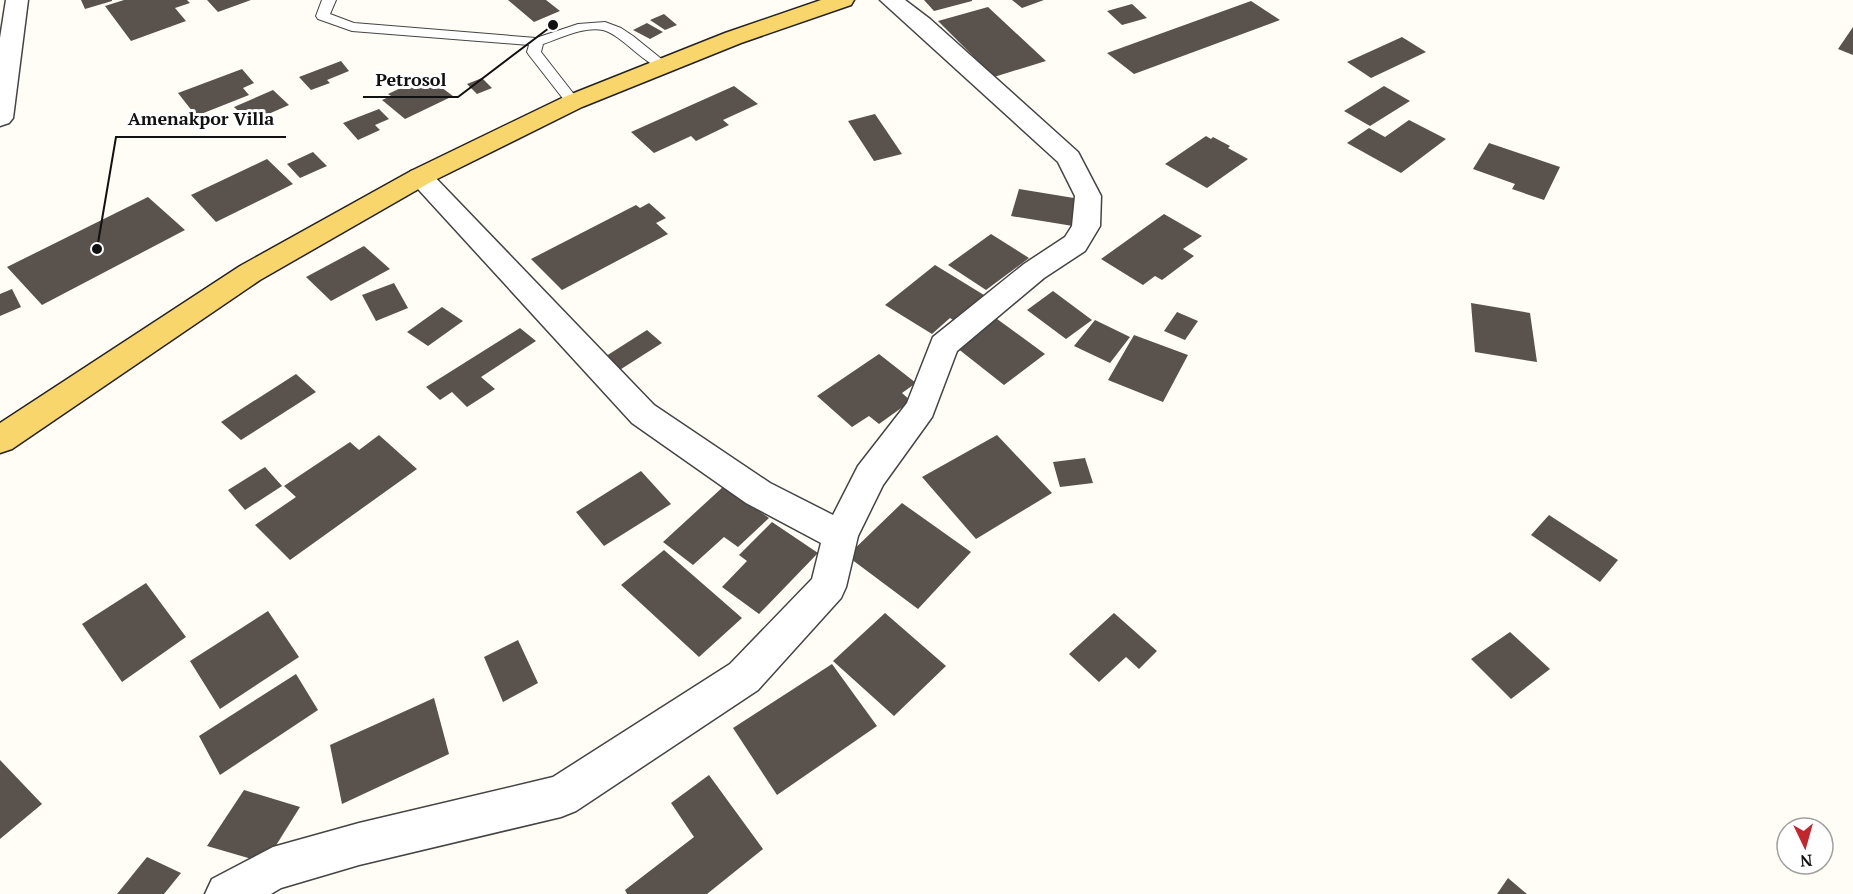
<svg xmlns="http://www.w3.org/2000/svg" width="1853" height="894" font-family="'PT Serif',serif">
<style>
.building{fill:#5a524d}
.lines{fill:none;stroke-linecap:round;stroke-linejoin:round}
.lane-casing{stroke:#444;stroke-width:2}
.street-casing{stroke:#444;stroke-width:3}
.primary-casing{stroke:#222;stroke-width:3}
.lane{fill:#fff;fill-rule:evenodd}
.street{fill:#fff;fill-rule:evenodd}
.primary{fill:#f9d66b;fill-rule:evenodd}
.leader{fill:none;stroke:#111;stroke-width:2}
.callout-dot{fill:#111;stroke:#fff;stroke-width:2}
.callout-label{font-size:18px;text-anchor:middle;font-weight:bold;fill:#111;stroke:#fff;stroke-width:6;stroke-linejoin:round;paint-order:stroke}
</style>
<rect width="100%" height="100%" fill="#fffdf5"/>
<!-- building -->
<path class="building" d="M81 0H112V1L85 9Z
M124 0H187L190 3 175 8 186 21 131 41 105 6Z
M207 0H251L218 12Z
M508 0H546L560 11 534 22Z
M924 0H972V1L934 11Z
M1012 0H1044L1022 8Z
M1251 1 1280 20 1134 74 1107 53Z
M1132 4 1147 18 1122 25 1107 11Z
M988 7 1046 61 994 77 938 21Z
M664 14 677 25 665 30 650 20Z
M647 23 663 32 650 39 633 30Z
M1853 27V55L1838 49Z
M1402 37 1426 52 1371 78 1347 62Z
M341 61 349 71 327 80 330 83 311 90 299 77Z
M242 69 254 83 243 88 249 95 196 116 178 93Z
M426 76 453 96 405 119 382 100 391 96 388 94Z
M482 78 492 88 477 94 467 84Z
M734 86 758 104 723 120 729 125 696 141 691 136 654 153 631 132Z
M1384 86 1410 101 1370 126 1344 111Z
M273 90 289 105 250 122 234 107Z
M379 109 389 119 375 125 380 130 358 140 343 123Z
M875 114 902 154 874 161 848 121Z
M1409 120 1446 139 1401 173 1347 143 1369 128 1385 137Z
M1206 136 1211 139 1213 137 1230 146 1228 148 1248 159 1207 188 1165 164Z
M1489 143 1560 167 1544 200 1512 189 1515 184 1473 169Z
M313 152 327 166 300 178 287 164Z
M267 159 293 184 216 222 191 195Z
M1019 189 1080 199 1073 226 1011 216Z
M148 197 185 230 42 305 7 267Z
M649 203 666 218 656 223 668 234 562 290 531 259 636 205 640 208Z
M1164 214 1202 236 1183 249 1194 256 1162 280 1155 276 1143 285 1101 259Z
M991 234 1029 258 986 290 948 265Z
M364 246 390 269 331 301 306 277Z
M935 265 984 295 953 320 950 318 932 334 885 305Z
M394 283 408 308 376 321 362 295Z
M12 289 21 307 0 316V294Z
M1053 291 1092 320 1066 339 1027 310Z
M1471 303 1530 313 1537 362 1475 352Z
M442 307 463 321 428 346 407 332Z
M1177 312 1198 321 1185 340 1164 331Z
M993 316 1045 354 1004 385 952 344Z
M1095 320 1130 337 1110 363 1074 346Z
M520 328 536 341 481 377 495 389 467 407 452 392 440 400 426 387Z
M647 330 662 343 618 371 603 358Z
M1134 335 1188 355 1163 402 1108 380Z
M879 354 916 383 902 393 911 401 879 424 869 416 852 427 817 396Z
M296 374 316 392 241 440 221 422Z
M379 435 417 469 290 560 255 525 296 497 284 486 350 442 359 450Z
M997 435 1052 493 976 539 922 477Z
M1085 458 1093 483 1060 487 1053 462Z
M265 467 282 486 245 510 228 490Z
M641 471 671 504 604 546 576 512Z
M724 486 769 518 738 547 724 537 693 565 663 542Z
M902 503 971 552 918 609 847 556Z
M1549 515 1618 560 1600 582 1531 535Z
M772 522 818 553 759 614 722 587 747 561 739 555Z
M664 550 742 618 699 657 621 585Z
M146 583 186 637 122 682 82 624Z
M268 611 299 657 220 709 190 661Z
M885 613 946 666 894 716 833 661Z
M1114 613 1157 651 1139 669 1126 657 1099 682 1069 654Z
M1510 632 1550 669 1511 699 1471 659Z
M518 640 538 683 503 702 484 657Z
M832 664 877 726 777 795 733 728Z
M296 674 318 710 220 775 199 736Z
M434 698 449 754 342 804 330 745Z
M0 760 42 804 0 839Z
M709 775 763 849 707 894H627L625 890 694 837 671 803Z
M244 790 300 807 265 863 207 846Z
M147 857 181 873 164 894H117Z
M1508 878 1527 894H1497Z"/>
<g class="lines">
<!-- lane casing -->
<g class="lane-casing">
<path id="lane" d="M322 0H336L330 14 354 23 536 38 578 24 605 22 621 28 633 36 669 65 667 68C650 72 623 35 603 30 584 26 561 38 543 44L541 52 580 102 573 106 568 105 529 55 527 52 529 45 352 31 318 19 316 16Z"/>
</g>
<!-- street casing -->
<g class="street-casing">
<path id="street" d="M6 0H28L13 118 9 123 0 126V38Z
M880 0H905L930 19 1078 152 1101 196 1100 226 1085 251 1044 278 957 351 932 417 883 485 858 536 846 587 841 598 758 690 576 811 561 817 359 865 281 888 271 894H205L212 879 273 847 359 823 553 777 730 664 812 579 821 543 746 503 632 423 407 177 411 171 420 169 429 171 654 405 770 483 833 515 858 466 907 403 933 337 1024 264 1065 237 1072 226 1075 196 1058 162Z"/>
</g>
<!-- primary casing -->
<g class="primary-casing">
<path id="primary" d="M821 0H854L851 5 741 43 582 107 429 183 260 280 12 449 0 453V423L240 266 411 171 564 97 725 33Z"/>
</g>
<!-- lane -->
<use href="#lane" class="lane"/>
<!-- street -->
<use href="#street" class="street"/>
<!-- primary -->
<use href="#primary" class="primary"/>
</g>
<!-- callouts -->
<path class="leader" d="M553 25L458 97H363M97 249L116 137H286"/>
<g class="callout-dot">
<circle cx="553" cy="25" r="6"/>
<circle cx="97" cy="249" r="6"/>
</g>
<g class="callout-label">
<text x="411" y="86">Petrosol</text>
<text x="201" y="125">Amenakpor Villa</text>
</g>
<!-- north arrow -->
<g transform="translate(1805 846) rotate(175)"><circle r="28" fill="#ffffff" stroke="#a0a0a0" stroke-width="1.5"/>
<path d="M0-4.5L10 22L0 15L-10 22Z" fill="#c4262e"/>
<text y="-9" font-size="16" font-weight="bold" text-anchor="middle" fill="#111111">N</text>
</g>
</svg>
